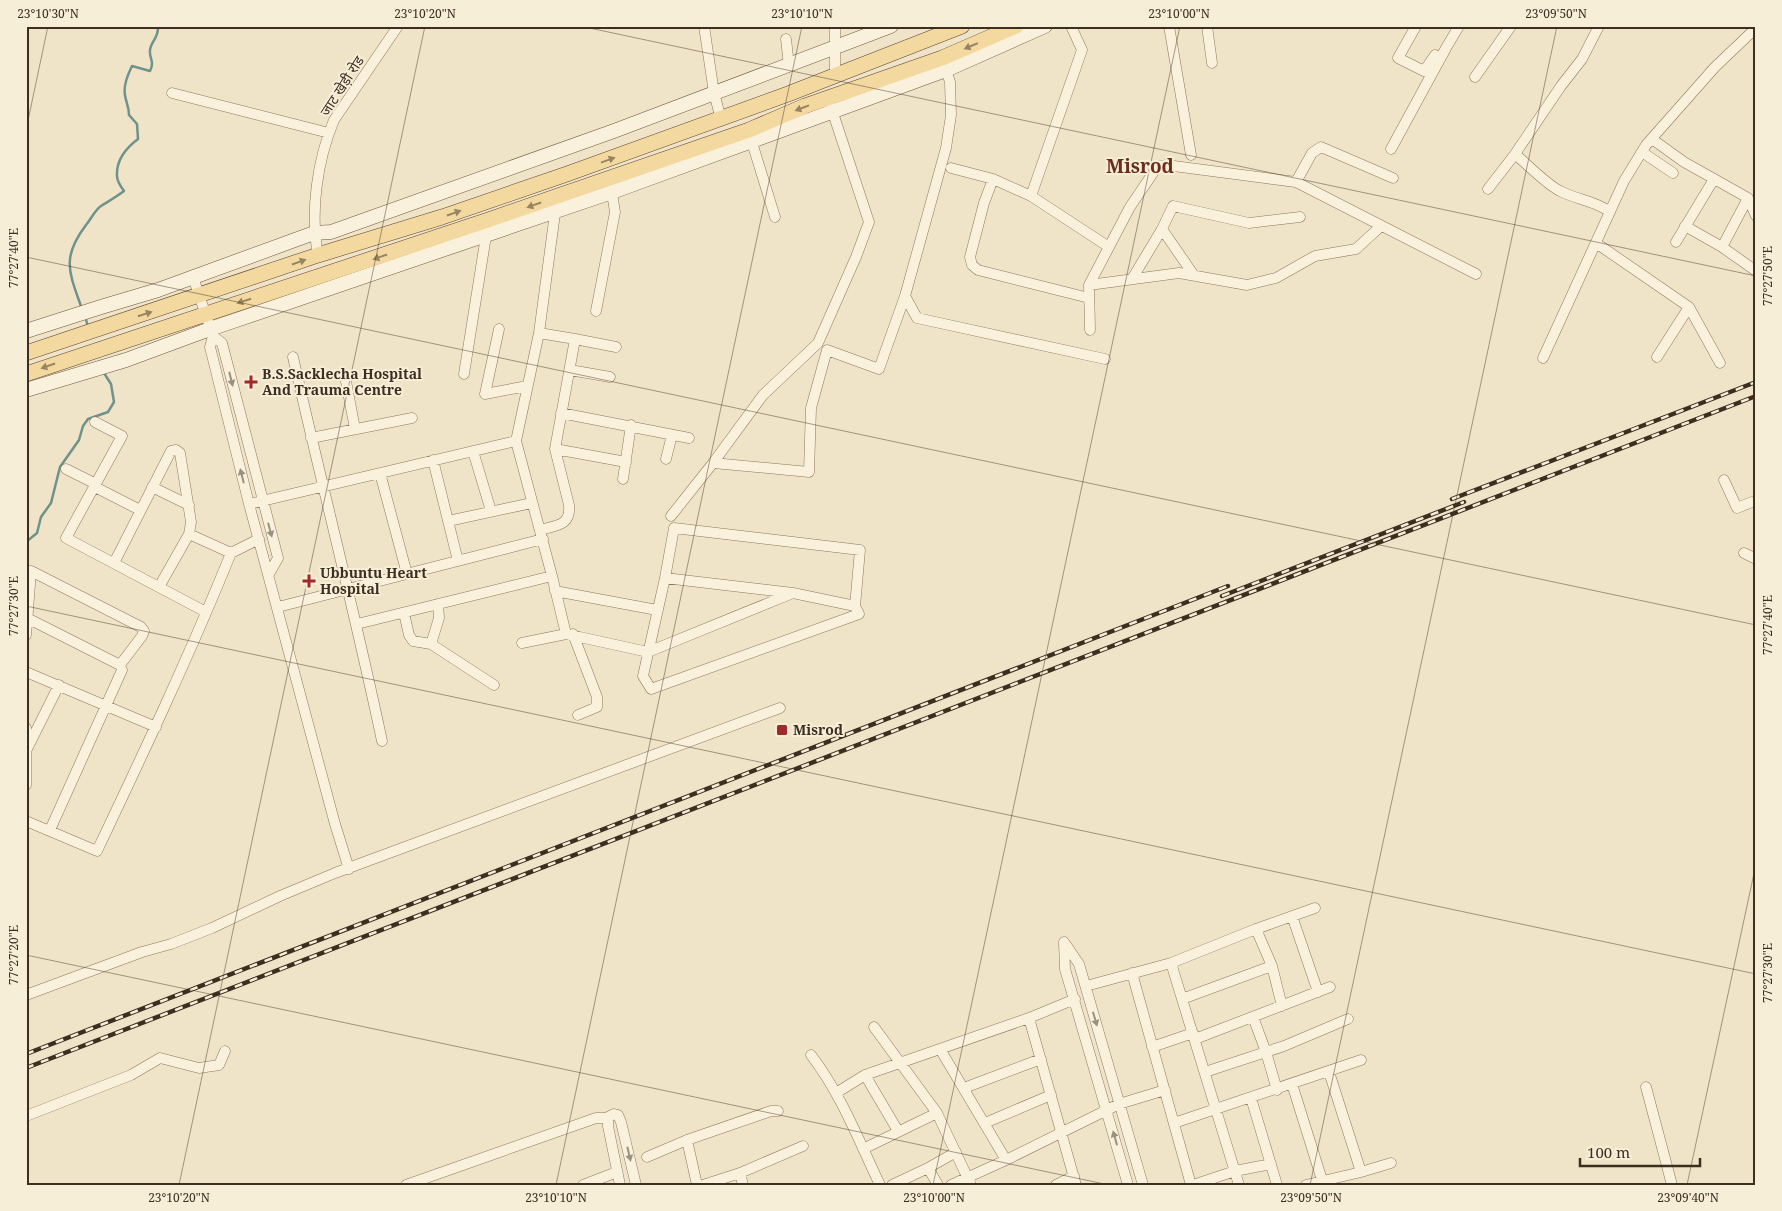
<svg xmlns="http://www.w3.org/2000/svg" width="1782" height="1211" font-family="'Noto Serif','Noto Sans Devanagari',serif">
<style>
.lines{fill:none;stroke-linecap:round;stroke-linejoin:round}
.stream{stroke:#6f938a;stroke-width:2.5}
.street-casing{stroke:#8d765c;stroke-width:11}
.secondary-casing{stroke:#6f573f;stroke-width:15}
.primary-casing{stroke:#5b4430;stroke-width:16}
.street{stroke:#faf1dc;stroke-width:10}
.secondary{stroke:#faf1dc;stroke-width:14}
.primary{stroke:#f3d9a0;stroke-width:15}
.rail-casing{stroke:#3d2e20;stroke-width:4.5}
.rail{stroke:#f7eed8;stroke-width:2.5;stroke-dasharray:8;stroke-linecap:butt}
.oneway{fill:#988460}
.oneway2{fill:#9c907e}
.ticks{fill:none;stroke:#3d2e20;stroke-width:1;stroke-opacity:0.45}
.poi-dot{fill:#9e2a2b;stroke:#f7eed8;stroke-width:2}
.labels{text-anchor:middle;stroke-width:4;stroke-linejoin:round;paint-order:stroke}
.street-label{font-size:14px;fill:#3d2e20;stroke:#f7eed8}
.poi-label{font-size:14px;font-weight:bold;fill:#3d2e20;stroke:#f7eed8;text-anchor:start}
.district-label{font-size:19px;font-weight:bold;fill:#6b2e1e;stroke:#f7eed8}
.neatline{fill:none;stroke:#3d2e20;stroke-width:2}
.ticks-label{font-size:12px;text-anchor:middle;fill:#3d2e20}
</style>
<rect width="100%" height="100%" fill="#f0e4c8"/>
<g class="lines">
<!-- stream -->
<path class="stream" d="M82 309C69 272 61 258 86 225 91 219 95 210 101 206 109 201 116 197 124 191 121 187 117 181 117 176 116 160 126 148 138 139L137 124 129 115C129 106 126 103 125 95 123 85 128 74 132 66L150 71C155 61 149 59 150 50 151 41 159 38 158 26
M85 316 88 327
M26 542 37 533 41 517 51 503 60 467 79 440 83 426 88 419 108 412 114 402 111 384 104 373"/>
<!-- street casing -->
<g class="street-casing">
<path id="street" d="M704 26 714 93 721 119
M835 26V75
M1169 26 1191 155
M1207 26 1212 63
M1416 26 1398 58 1424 71 1435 55
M786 39 789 66
M1475 77 1511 26
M172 93 329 133
M750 136 775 217
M1652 139 1684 162 1748 198 1756 216
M1391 149 1446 48 1459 26
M1642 152 1673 173
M1515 154C1528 165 1546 184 1560 191 1577 200 1596 201 1610 212
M951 168 993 179 1031 196 1109 247 1130 207 1157 167 1166 165 1296 182 1476 274
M993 179 984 203 970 257 972 265 978 270 1089 298
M1296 182 1312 153 1321 147 1393 178
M1488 189 1515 154 1561 86 1582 59 1599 26
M1031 196 1082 50 1071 26
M1748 198 1722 247 1756 271
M556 206 539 333 516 441 552 576 566 634 648 652 793 593
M1685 226 1722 247
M1676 242 1714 179
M1596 243 1689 307 1720 363
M318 255C310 212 317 161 334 120L398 26
M1193 274 1162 229 1173 206 1249 223 1300 217
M193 277 213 336 210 347 249 504 335 824 349 869
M1132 279 1162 229
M1089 285 1179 273 1247 285 1276 278 1315 256 1356 249 1381 226
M905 296 917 318 1105 359
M596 311 615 212 611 187
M499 329 485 394 527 386
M1090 330 1089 285 1109 247
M539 333 575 339 555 449 569 505C571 526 557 525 540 530
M213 336 222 343 278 558 269 574
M575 339 616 347
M293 357C322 486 355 613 382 741
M1657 357 1689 307
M1543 358 1624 181 1646 145 1715 67 1756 28
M570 370 610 377
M464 374 486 236
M345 376 355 429
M561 413 689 438
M95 422 122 436 66 538 206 612
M311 438 412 418
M555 449 626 462
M473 451 491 511
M666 459 672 435
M433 460 458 561
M713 463 809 472 811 408 827 350 879 369 905 296 946 148 951 115 950 82 944 64
M66 469 96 484
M380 473 407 574
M623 479 631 425
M1724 480 1737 508 1752 502 1756 503
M95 487 140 510
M152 487 189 505
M249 504 516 441
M671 516 713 463 763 395 818 343 856 257 869 222 831 107
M448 521 532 503
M674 528 860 550 855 606 859 614 651 689 643 676 665 578Z
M189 534 231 553
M1744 553 1756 559
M114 563 171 451 176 450 180 453 191 522 189 534 159 587
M665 578 793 593 855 606
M555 591 657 610
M278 607 543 539
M404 613 409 635 413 641 431 644 439 618 438 604
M357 624 552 576
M573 634 597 697V707L578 715
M26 635 31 571 141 627 144 631 142 636 120 665 27 618
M522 643 566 634
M431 644 494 685
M26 672 156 727
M26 728V785
M27 749 59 685
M26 821 97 851C144 752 190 654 231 553L259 539
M50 830 122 670
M1292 916 1318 992
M1256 929 1272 966 1282 1006
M1064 942 1079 964 1143 1185
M1064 942 1065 969 1128 1185
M1171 963 1239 1185
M1132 973 1191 1185
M1086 986 1171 963 1256 929 1315 908
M26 995 142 952 171 944 212 928 280 896 335 873 780 708
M1182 999 1272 966
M1253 1017 1266 1052 1277 1090
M1029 1018 1076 1185
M874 1027 937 1113 971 1185
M1195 1039 1330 987
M1152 1047 1193 1033
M940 1049 1006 1160
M811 1055C841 1094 859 1141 880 1185
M1205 1072 1284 1046 1348 1019
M1329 1072 1361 1172
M865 1075 898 1131
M1292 1084 1322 1180
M1646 1087 1672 1185
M964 1088 1041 1059
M836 1093 865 1075 1029 1018 1075 999
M1251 1098 1277 1185
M26 1116 131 1075 160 1058 199 1068 219 1065 225 1051
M985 1123 1051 1095
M1174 1123 1361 1060
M687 1140 697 1185
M863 1149 937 1113
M647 1157 687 1140 771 1111H778
M928 1168 938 1185
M740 1173 743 1185
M406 1185 596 1118H608
M583 1185 617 1172
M620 1185 608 1126V1117L614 1114 618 1115 621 1122 636 1185
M703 1185 740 1173 803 1146
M892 1185 928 1168 956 1152
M951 1185 1006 1160 1119 1104 1165 1090
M1056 1185 1074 1176
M1193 1185 1235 1171 1271 1164
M1306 1185 1361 1172 1391 1163"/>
</g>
<!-- secondary casing -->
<g class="secondary-casing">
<path id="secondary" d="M26 331 101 307 158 290 314 233 331 232 614 131 891 26
M26 390 126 360 210 329 612 192 946 70 1045 26"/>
</g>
<!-- primary casing -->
<g class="primary-casing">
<path id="primary" d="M26 353 318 255 442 217 567 174 788 94 962 26
M26 374 488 220 749 130 805 106 942 58 1016 26"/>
</g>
<!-- street -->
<use href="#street" class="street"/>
<!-- secondary -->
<use href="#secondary" class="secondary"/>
<!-- primary -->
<use href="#primary" class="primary"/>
<!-- rail casing -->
<g class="rail-casing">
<path id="rail" d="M1452 499 1756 382
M1222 596 1464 502
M26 1054 1228 586
M26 1068 1756 396"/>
</g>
<!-- rail -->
<use href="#rail" class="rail"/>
</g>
<!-- one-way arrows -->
<defs><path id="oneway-solid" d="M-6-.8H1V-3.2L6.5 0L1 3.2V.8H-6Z" transform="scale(1.25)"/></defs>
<g class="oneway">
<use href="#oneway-solid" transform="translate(971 46) rotate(157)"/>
<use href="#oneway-solid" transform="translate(802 108) rotate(159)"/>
<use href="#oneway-solid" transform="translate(608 160) rotate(-20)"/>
<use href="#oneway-solid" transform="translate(534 205) rotate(161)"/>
<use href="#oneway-solid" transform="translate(454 213) rotate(-19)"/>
<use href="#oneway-solid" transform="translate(380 257) rotate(161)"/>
<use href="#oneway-solid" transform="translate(299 262) rotate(-19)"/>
<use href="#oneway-solid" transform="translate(244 301) rotate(162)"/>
<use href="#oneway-solid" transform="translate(145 314) rotate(-18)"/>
<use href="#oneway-solid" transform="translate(48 366) rotate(161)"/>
</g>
<g class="oneway2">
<use href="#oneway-solid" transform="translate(231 379) rotate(76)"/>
<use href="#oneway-solid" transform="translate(242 476) rotate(-104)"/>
<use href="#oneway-solid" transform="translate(270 530) rotate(75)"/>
<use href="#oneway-solid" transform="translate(1095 1019) rotate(74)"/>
<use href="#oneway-solid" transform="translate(1115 1138) rotate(-106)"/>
<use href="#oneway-solid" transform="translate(629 1154) rotate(77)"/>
</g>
<!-- ticks -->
<path class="ticks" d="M580 26 1756 276M26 130 48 26M26 257 1756 625M26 606 1756 974M26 955 1109 1185M179 1185 425 26M556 1185 802 26M933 1185 1180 26M1310 1185 1557 26M1687 1185 1756 864"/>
<!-- markers -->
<g class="poi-dot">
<path d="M248.5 374.5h5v5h5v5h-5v5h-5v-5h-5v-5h5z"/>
<path d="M306.5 573.5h5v5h5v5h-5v5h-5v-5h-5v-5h5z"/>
<rect x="776" y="724" width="12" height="12" rx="2.5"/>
</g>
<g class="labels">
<!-- street labels -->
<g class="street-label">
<text transform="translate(342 86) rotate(-57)" y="5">जाट खेड़ी रोड</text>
</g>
<!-- poi labels -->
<g class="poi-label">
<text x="262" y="379">B.S.Sacklecha Hospital<tspan x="262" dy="16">And Trauma Centre</tspan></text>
<text x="320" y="578">Ubbuntu Heart<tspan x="320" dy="16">Hospital</tspan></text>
<text x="793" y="735">Misrod</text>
</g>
<!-- district labels -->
<g class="district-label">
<text x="1140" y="173">Misrod</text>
</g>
</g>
<!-- border -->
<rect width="1782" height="1211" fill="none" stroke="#f7eed8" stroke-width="55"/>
<!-- scale -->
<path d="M1580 1158v8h120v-8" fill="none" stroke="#3d2e20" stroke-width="2.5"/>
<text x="1587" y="1158" font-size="15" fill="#3d2e20" stroke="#f7eed8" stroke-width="4" paint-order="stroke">100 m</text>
<rect x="28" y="28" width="1726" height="1156" class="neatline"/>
<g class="ticks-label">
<text x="48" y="18">23°10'30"N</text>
<text x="425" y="18">23°10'20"N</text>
<text x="802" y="18">23°10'10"N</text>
<text x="1179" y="18">23°10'00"N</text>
<text x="1556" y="18">23°09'50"N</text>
<text transform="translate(14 258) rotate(-90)" y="4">77°27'40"E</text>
<text transform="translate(1768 276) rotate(-90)" y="4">77°27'50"E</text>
<text transform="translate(14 606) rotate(-90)" y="4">77°27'30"E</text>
<text transform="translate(1768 625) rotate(-90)" y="4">77°27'40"E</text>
<text transform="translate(14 955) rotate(-90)" y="4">77°27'20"E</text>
<text transform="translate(1768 973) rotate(-90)" y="4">77°27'30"E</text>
<text x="179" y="1202">23°10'20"N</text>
<text x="556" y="1202">23°10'10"N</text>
<text x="934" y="1202">23°10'00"N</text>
<text x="1311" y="1202">23°09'50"N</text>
<text x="1688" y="1202">23°09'40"N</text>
</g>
</svg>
